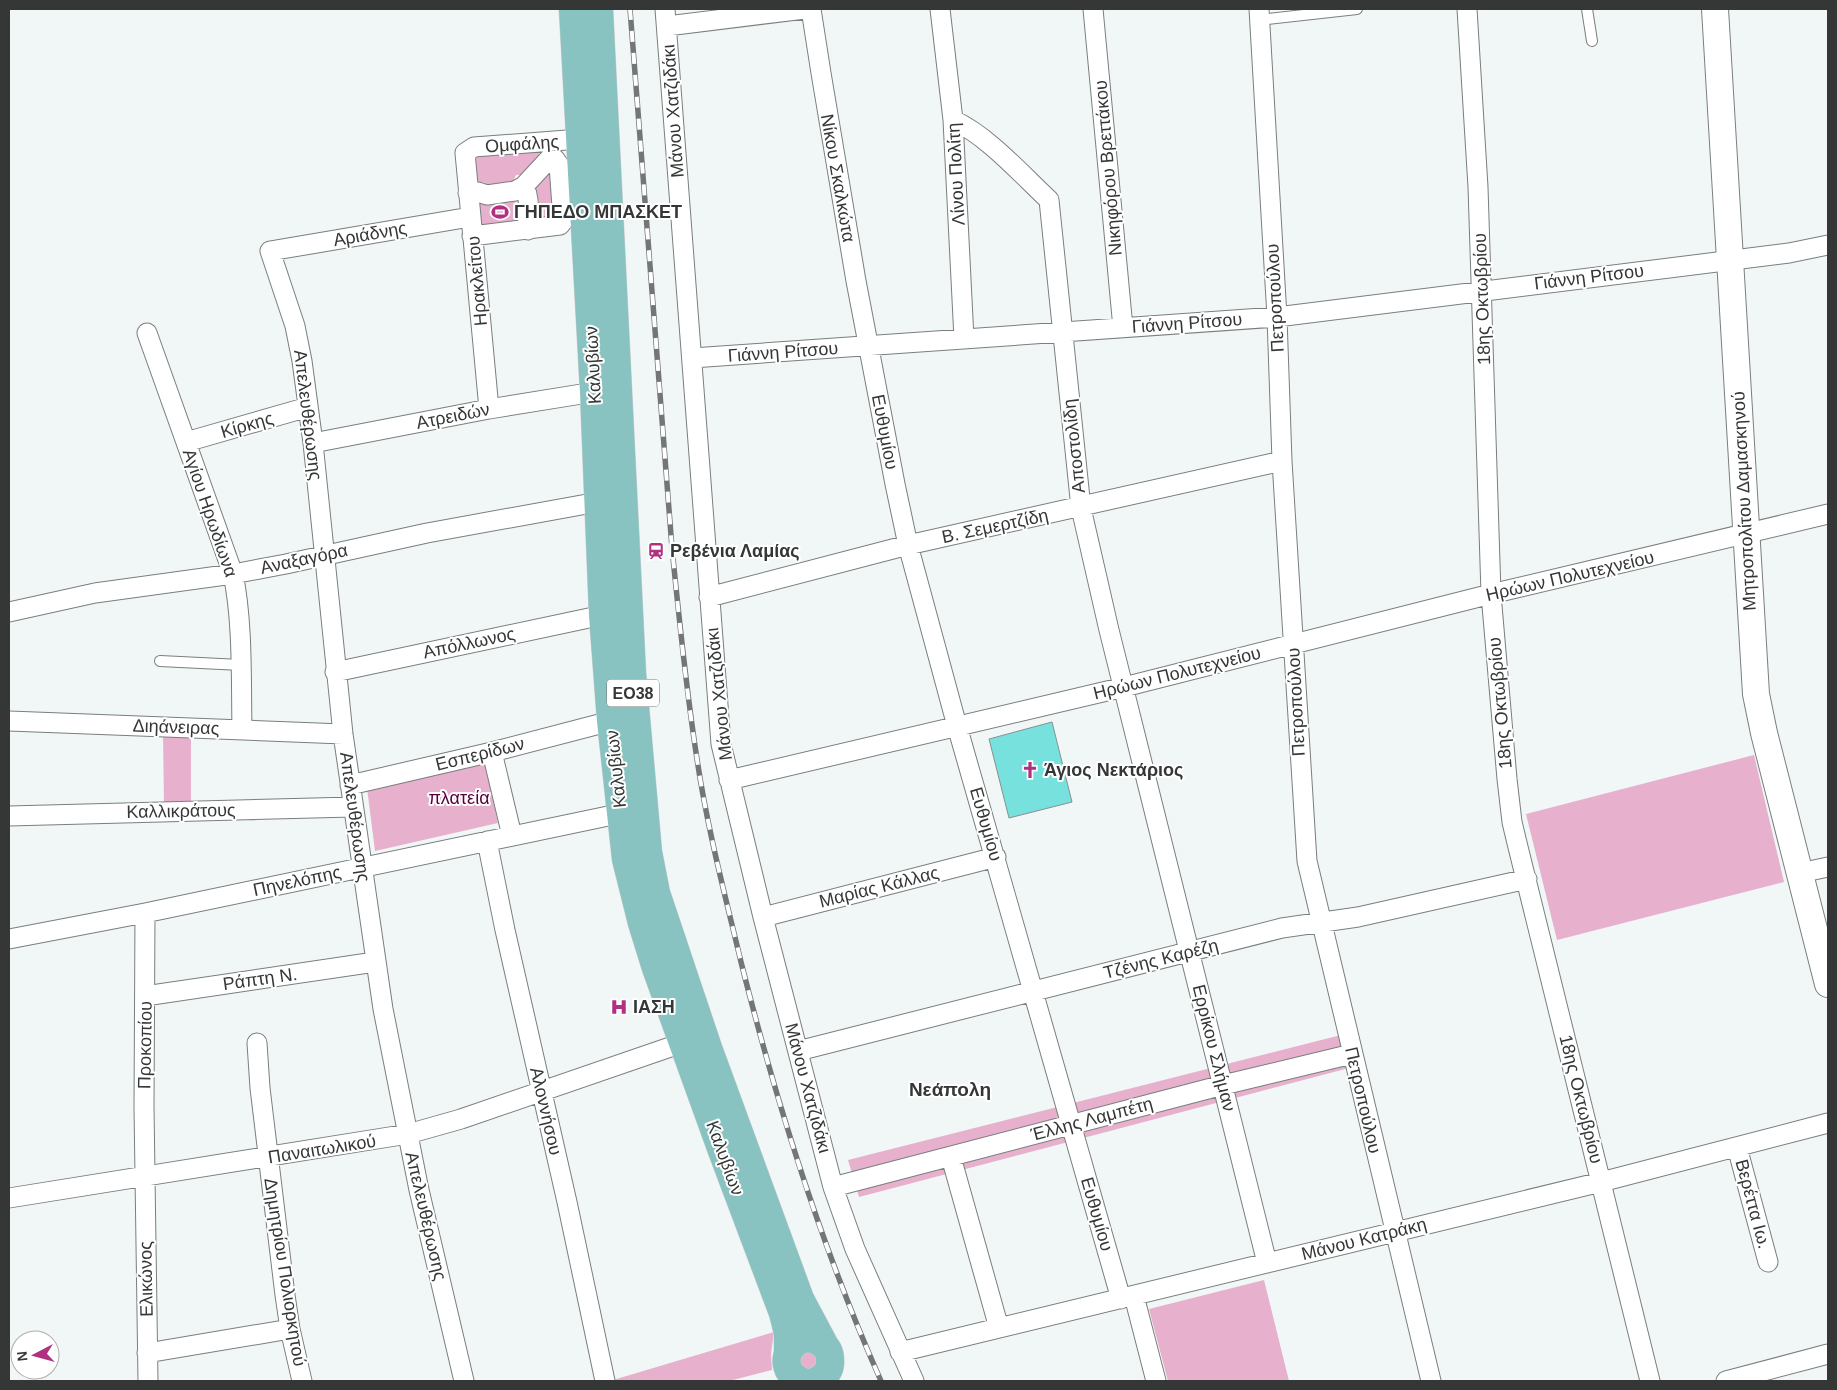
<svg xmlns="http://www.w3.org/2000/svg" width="1837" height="1390" font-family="Helvetica,sans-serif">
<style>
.green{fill:#e7b0cc}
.building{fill:#76e1dd;stroke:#898f8f}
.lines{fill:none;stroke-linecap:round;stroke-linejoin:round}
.lane-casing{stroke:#797e7e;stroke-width:12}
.street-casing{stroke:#797e7e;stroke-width:21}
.secondary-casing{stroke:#797e7e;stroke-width:28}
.primary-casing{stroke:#d3d3d3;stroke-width:29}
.lane{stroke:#fff;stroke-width:10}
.street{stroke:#fff;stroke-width:19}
.secondary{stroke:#fff;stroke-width:26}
.primary{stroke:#89c3c1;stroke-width:28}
.rail-casing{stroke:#737676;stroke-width:5.5}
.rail{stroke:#fff;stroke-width:4;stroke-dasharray:11;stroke-linecap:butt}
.labels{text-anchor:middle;stroke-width:4;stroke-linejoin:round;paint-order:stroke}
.shield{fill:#fff;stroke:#727373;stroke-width:1}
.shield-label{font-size:16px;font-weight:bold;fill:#353737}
.street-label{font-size:18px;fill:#353737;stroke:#fff}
.poi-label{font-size:18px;font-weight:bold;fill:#353737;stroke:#fff;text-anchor:start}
.park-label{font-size:18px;fill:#59003c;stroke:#fff}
.neighbourhood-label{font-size:19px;font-weight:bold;fill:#353737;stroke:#fff}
</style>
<rect width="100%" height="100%" fill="#f1f7f7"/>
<!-- green -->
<path class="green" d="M539 149V158L523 175H516L511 185 489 187 484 182 476 185 474 156Z
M546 173 551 176 555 215 553 219 534 221C543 202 539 205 534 187Z
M478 199 515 200 517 221 480 231Z
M163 732 191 733V805H164Z
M1754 755 1784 882 1557 940 1526 814Z
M484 758 498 823 375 851 367 788Z
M1345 1034 1353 1067 859 1197 848 1160Z
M1264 1280 1289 1381H1168L1149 1309Z
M774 1332 771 1354 772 1370 729 1381H613V1380Z
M801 1348 822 1358 809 1374 795 1357Z"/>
<!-- building -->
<path class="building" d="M1052 722 1072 802 1009 818 989 739Z"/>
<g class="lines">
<!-- lane casing -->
<g class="lane-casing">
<path id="lane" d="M1587 9 1592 41
M1259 20 1357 9
M160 661 241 665"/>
</g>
<!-- street casing -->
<g class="street-casing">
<path id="street" d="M665 9 721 744 763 917 833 1187 855 1249 914 1381
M811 9 821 73 856 281 895 484 908 545 957 726 1121 1299
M940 9 953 120 964 339
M1093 9 1123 328
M1259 9 1277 317 1282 461 1307 861 1431 1381
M1467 9 1478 187 1491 594 1507 779 1512 822 1517 843 1650 1381
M667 26 805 9
M953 120C988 136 1021 174 1049 200L1081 508 1109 630 1267 1263
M524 186C532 203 526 213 528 230
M468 193 478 192 487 195 515 191 524 186 550 158 555 159 559 165 563 221 560 225 472 236
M147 333 233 574C243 621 241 681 242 730
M692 358 1277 317 1789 253 1828 245
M489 409 465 153 474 147 580 139
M186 442 308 407
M313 443 489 409 594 392
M709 597 908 545 1282 461
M9 612 95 593 233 574 286 564 427 533 598 502
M335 672 603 615
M9 721 343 734
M492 752 512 836
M729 780 1124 687 1491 594 1828 514
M350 785 492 752 611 721
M9 816 353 807
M487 841 505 930 567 1202 605 1381
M1800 873 1828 867
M145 913 144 1107 148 1381
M763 917 996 857
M9 939 145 913 632 811
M145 996 375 962
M257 1043 260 1088 285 1295 290 1329 302 1381
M798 1051 1282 928 1358 917 1527 879
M1737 1147 1768 1262
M951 1157 999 1328
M833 1187 1223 1085 1352 1054
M9 1198 408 1134 461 1119 682 1043
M1134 1296 1156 1381
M900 1352 1601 1182 1828 1123
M147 1353 290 1329
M464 1381 419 1190 383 1009 343 734 313 443 302 361 295 326 270 251 470 217
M1726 1381 1828 1354"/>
</g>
<!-- secondary casing -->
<g class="secondary-casing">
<path id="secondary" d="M1715 9 1756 694 1764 733 1828 984"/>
</g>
<!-- primary casing -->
<g class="primary-casing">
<path id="primary" d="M573 9 594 392 603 615 611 721 626 859 642 923 656 968 721 1148 783 1313 788 1333V1353
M599 9 632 673 648 852 656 893 708 1048 800 1299 825 1346
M801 1381C770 1367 795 1325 821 1343 827 1347 830 1353 830 1360 831 1370 825 1377 816 1381"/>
</g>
<!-- lane -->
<use href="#lane" class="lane"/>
<!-- street -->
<use href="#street" class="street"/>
<!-- secondary -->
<use href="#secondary" class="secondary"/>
<!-- primary -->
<use href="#primary" class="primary"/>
<!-- rail casing -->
<g class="rail-casing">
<path id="rail" d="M630 9 672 548C679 618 686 689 697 759 707 827 725 895 741 962 777 1105 821 1246 881 1381"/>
</g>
<!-- rail -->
<use href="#rail" class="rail"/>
</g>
<!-- icons -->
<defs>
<g id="stadium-bare" transform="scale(1.35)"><path d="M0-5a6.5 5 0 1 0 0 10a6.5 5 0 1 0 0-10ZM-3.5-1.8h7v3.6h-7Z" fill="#af317f" stroke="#fff" stroke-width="2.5" paint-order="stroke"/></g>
<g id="station-bare" transform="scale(1.35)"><path d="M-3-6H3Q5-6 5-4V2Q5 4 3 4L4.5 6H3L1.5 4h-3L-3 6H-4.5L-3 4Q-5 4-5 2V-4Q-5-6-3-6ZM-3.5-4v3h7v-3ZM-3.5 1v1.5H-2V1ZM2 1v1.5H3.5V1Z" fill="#af317f" stroke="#fff" stroke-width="2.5" paint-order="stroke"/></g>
<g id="church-bare" transform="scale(1.35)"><path d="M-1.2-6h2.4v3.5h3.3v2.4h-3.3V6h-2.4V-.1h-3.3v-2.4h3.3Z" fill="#af317f" stroke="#fff" stroke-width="2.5" paint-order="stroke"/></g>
<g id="hospital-bare" transform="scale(1.35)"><path d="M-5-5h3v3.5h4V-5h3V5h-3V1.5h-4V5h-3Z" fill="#af317f" stroke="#fff" stroke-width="2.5" paint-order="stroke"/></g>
</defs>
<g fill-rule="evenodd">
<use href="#stadium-bare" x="500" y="212"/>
<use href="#station-bare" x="656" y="551"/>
<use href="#church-bare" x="1030" y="770"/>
<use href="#hospital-bare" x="619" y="1007"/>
</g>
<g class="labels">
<!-- shield labels -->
<rect class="shield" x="607" y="679.5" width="52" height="27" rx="4"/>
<g class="shield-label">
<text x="633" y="699">ΕΟ38</text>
</g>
<!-- street labels -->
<g class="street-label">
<text transform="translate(673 111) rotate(-94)" y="6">Μάνου Χατζιδάκι</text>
<text transform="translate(522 144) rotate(-4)" y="6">Ομφάλης</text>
<text transform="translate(1108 168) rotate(-95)" y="6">Νικηφόρου Βρεττάκου</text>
<text transform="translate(956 174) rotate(-93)" y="6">Λίνου Πολίτη</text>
<text transform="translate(838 178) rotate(80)" y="6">Νίκου Σκαλκώτα</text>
<text transform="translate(370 234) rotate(-10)" y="6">Αριάδνης</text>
<text transform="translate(1589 277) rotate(-7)" y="6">Γιάννη Ρίτσου</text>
<text transform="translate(477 281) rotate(-95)" y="6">Ηρακλείτου</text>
<text transform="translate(1275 298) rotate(-93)" y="6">Πετροπούλου</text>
<text transform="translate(1482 299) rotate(-92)" y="6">18ης Οκτωβρίου</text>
<text transform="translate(1187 323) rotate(-4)" y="6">Γιάννη Ρίτσου</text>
<text transform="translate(783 352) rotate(-4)" y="6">Γιάννη Ρίτσου</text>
<text transform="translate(593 365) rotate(-93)" y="6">Καλυβίων</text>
<text transform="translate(308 415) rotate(83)" y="6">Απελευθέρωσης</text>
<text transform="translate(453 416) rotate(-11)" y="6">Ατρειδών</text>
<text transform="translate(247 425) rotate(-16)" y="6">Κίρκης</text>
<text transform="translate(885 432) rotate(79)" y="6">Ευθυμίου</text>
<text transform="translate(1074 446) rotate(-96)" y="6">Αποστολίδη</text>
<text transform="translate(1744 501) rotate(-93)" y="6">Μητροπολίτου Δαμασκηνού</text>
<text transform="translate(210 513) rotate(71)" y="6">Αγίου Ηρωδίωνα</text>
<text transform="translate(995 526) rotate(-12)" y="6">Β. Σεμερτζίδη</text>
<text transform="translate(304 559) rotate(-12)" y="6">Αναξαγόρα</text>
<text transform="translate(1570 576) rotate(-13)" y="6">Ηρώων Πολυτεχνείου</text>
<text transform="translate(469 643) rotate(-12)" y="6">Απόλλωνος</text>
<text transform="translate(1177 673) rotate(-14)" y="6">Ηρώων Πολυτεχνείου</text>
<text transform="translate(719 694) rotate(-96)" y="6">Μάνου Χατζιδάκι</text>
<text transform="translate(1296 702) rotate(-93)" y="6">Πετροπούλου</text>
<text transform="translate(1500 703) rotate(-95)" y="6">18ης Οκτωβρίου</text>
<text transform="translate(176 727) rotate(2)" y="6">Διηάνειρας</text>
<text transform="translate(480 754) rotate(-14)" y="6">Εσπερίδων</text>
<text transform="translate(616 769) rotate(-96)" y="6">Καλυβίων</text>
<text transform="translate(181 811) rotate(-1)" y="6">Καλλικράτους</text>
<text transform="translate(355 817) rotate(82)" y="6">Απελευθέρωσης</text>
<text transform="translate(986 824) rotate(74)" y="6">Ευθυμίου</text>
<text transform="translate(297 881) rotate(-12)" y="6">Πηνελόπης</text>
<text transform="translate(879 887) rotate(-14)" y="6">Μαρίας Κάλλας</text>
<text transform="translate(1161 959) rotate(-14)" y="6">Τζένης Καρέζη</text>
<text transform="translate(260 979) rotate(-8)" y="6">Ράπτη Ν.</text>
<text transform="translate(145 1045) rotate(-89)" y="6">Προκοπίου</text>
<text transform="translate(1214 1048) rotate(76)" y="6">Ερρίκου Σλήμαν</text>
<text transform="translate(808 1088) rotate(75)" y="6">Μάνου Χατζιδάκι</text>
<text transform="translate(1581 1099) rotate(76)" y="6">18ης Οκτωβρίου</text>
<text transform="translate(1363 1100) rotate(77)" y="6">Πετροπούλου</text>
<text transform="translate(546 1111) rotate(77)" y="6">Αλοννήσου</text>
<text transform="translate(1092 1119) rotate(-15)" y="6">Έλλης Λαμπέτη</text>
<text transform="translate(322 1149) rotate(-9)" y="6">Παναιτωλικού</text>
<text transform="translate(725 1158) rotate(70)" y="6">Καλυβίων</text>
<text transform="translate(1753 1204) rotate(75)" y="6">Βερέττα Ιω.</text>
<text transform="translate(1097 1214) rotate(74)" y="6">Ευθυμίου</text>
<text transform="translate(426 1216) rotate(77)" y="6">Απελευθέρωσης</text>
<text transform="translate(1364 1239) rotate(-14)" y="6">Μάνου Κατράκη</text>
<text transform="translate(285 1272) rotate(81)" y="6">Δημητρίου Πολιορκητού</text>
<text transform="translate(146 1279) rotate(-91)" y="6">Ελικώνος</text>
</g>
<!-- poi labels -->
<g class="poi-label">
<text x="514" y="218">ΓΗΠΕΔΟ ΜΠΑΣΚΕΤ</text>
<text x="670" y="557">Ρεβένια Λαμίας</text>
<text x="1044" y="776">Άγιος Νεκτάριος</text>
<text x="633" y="1013">ΙΑΣΗ</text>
</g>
<!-- park labels -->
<g class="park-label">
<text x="459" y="804">πλατεία</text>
</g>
<!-- neighbourhood labels -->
<g class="neighbourhood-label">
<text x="950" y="1096">Νεάπολη</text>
</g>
</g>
<!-- border -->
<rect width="1837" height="1390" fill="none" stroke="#353737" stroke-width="20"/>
<!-- north arrow -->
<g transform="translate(35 1355) rotate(264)"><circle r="24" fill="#ffffff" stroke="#aeafaf"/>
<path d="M0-4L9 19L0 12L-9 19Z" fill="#af317f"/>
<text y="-8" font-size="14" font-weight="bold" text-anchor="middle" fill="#353737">N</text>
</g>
</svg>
